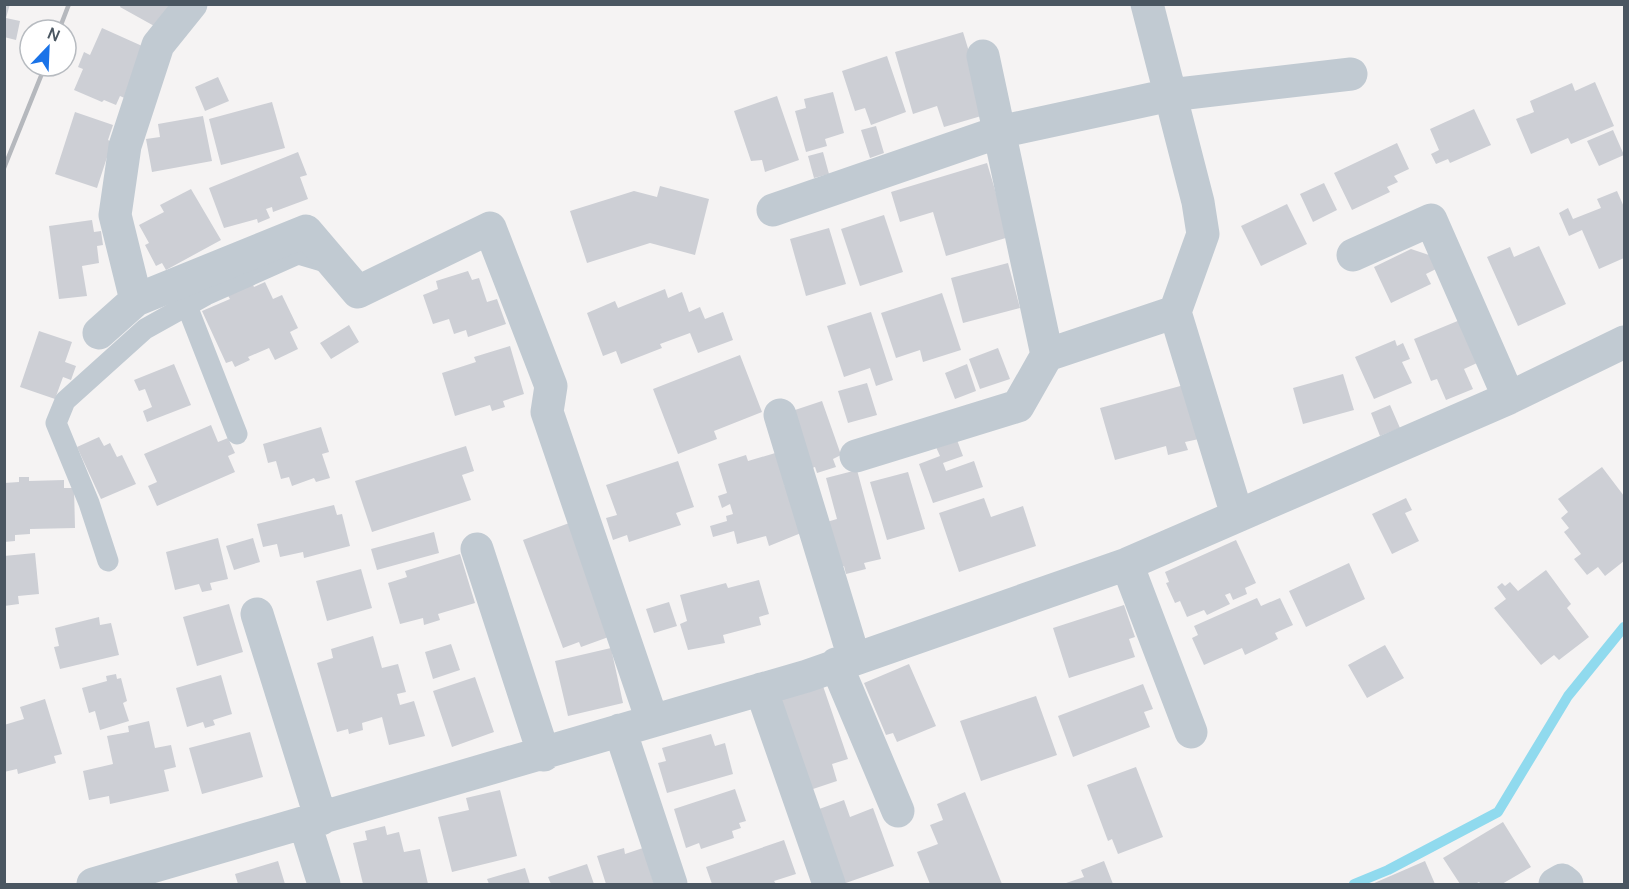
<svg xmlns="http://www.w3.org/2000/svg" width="1629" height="889" font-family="Manrope,sans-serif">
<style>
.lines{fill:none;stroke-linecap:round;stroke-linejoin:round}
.stream{stroke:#90daee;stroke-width:10}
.building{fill:#cdcfd5}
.service{stroke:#c1cad2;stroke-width:21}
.minor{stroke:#c1cad2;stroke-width:33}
.rail{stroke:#b5b8bd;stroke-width:4.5}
</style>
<rect width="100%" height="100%" fill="#f5f3f3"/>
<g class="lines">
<!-- stream -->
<path class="stream" d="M1354 884 1388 870 1498 812 1568 696 1624 627"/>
</g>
<!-- building -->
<path class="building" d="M4 4H10L6 18 20 21 16 40 4 37Z
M121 4H183L156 27 120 7Z
M102 28 151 50 129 100 120 96 116 105 104 100 102 102 74 90 83 69 78 67 84 52 90 55Z
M963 32 988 114 944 127 937 106 913 114 895 52Z
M887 56 906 112 871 125 865 108 855 111 842 71Z
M218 77 229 101 205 111 195 87Z
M1595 82 1614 126 1571 144 1568 138 1531 154 1516 119 1534 112 1530 101 1572 83 1575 91Z
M833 92 844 133 825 139 827 146 806 152 795 111 806 108 804 99Z
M777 96 799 160 765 172 762 160 751 161 734 111Z
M272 102 285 148 221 165 209 119Z
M1474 109 1491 145 1450 163 1448 159 1436 164 1431 154 1439 150 1430 129Z
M75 112 113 125 108 140 112 142 97 188 55 174Z
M203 116 212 161 152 172 146 139 160 137 158 124Z
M876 126 884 153 870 158 861 130Z
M1613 130 1624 155 1599 166 1587 141Z
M1397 143 1409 169 1394 176 1398 182 1387 187 1390 192 1352 210 1334 173Z
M298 152 307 175 300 177 308 199 273 212 272 207 266 209 270 218 258 223 257 219 224 228 209 188Z
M823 152 829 174 814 178 808 156Z
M987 163 1009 237 946 256 933 212 900 222 891 192Z
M1324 183 1337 210 1313 222 1300 194Z
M660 186 709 199 695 255 650 243 587 263 570 211 634 191 657 197Z
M191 189 221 240 166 270 162 263 156 266 145 245 149 243 139 225 164 212 160 205Z
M1617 191 1624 207V258L1599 269 1582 230 1569 236 1559 213 1568 208 1573 219 1601 208 1597 199Z
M1287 204 1307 244 1261 266 1241 226Z
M884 215 903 272 860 286 841 229Z
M92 220 94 232 101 231 103 245 97 246 99 263 82 266 87 296 59 299 49 226Z
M829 228 846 284 806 296 790 239Z
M1539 246 1566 304 1518 326 1487 257 1510 247 1514 257Z
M1411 249 1429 255 1436 269 1426 274 1431 284 1391 303 1374 267Z
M1008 263 1020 308 963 323 951 278Z
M468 271 472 280 479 278 487 302 497 299 506 324 468 337 466 330 454 334 449 319 433 324 423 295 438 289 436 281Z
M265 282 273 299 282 295 298 328 290 332 298 349 275 360 269 348 248 357 250 360 235 367 232 361 226 363 202 311 230 299 227 294 252 283 254 287Z
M665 289 668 298 682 292 689 312 700 307 705 319 723 312 733 340 698 353 690 333 660 344 662 348 621 364 616 351 603 356 587 313 615 301 618 308Z
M942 293 961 350 923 362 920 350 896 358 881 313Z
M871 312 893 380 876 386 870 368 844 377 827 326Z
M1460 320 1477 363 1464 369 1473 389 1446 400 1437 379 1431 381 1414 339Z
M349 325 359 342 331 359 320 343Z
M39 331 72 342 65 362 76 366 71 380 63 377 55 399 20 387Z
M1395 340 1397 346 1403 343 1410 359 1402 362 1412 383 1374 399 1355 357Z
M510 346 524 394 503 401 505 407 492 411 490 405 455 416 442 373 476 362 474 357Z
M998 348 1010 379 980 389 969 359Z
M740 355 762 412 714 431 717 439 678 454 653 389Z
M174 364 191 405 147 422 143 411 152 407 145 389 139 391 134 380Z
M967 364 976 391 955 399 945 373Z
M1343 374 1354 410 1303 424 1293 388Z
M867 383 877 415 848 423 838 391Z
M1184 385 1199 439 1185 442 1188 450 1168 455 1166 446 1115 460 1100 408Z
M822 401 841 455 833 459 836 467 817 473 815 467 809 469 789 412Z
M1390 405 1400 428 1380 436 1371 413Z
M211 425 218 442 228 438 235 453 228 456 235 472 157 506 148 486 157 482 144 454Z
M321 427 329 452 322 454 330 478 316 482 314 478 292 486 289 477 281 479 276 461 268 463 263 444Z
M99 437 104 446 110 443 117 457 122 455 136 484 101 499 77 447Z
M957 440 963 456 943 463 946 471 974 461 983 487 933 503 919 464 940 456 936 447Z
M466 446 474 471 462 475 471 500 372 532 355 481Z
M782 451 791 482 784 484 806 531 769 546 766 536 737 544 734 531 713 537 710 526 727 521 726 516 733 514 730 504 722 508 718 496 727 493 718 464 746 455 748 461Z
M678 461 694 507 676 513 681 525 629 542 627 535 613 540 606 518 617 515 606 485Z
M1602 467 1624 496V561L1605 576 1598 567 1587 575 1574 559 1581 554 1564 532 1569 528 1561 518 1568 512 1558 499Z
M857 470 881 559 864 563 866 569 846 574 844 566 836 569 823 523 837 519 826 478Z
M908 472 925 529 887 540 870 482Z
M19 477H29V481L64 480V488H74L75 528 30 529V534L15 535V541L4 542V483L19 482Z
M984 498 991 517 1023 506 1036 546 959 572 939 513Z
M1406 498 1412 510 1405 513 1419 541 1392 554 1372 514Z
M334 505 337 515 342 514 350 546 304 558 303 552 280 557 277 544 263 547 257 524Z
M572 522 614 635 581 647 579 642 563 648 523 540Z
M434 532 439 553 377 570 371 549Z
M218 538 228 579 210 583 212 590 202 592 199 584 175 590 166 552Z
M253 538 260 562 234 570 226 546Z
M1236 540 1256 583 1245 588 1247 594 1233 600 1230 593 1225 595 1230 604 1207 615 1204 610 1187 617 1180 601 1175 603 1166 583 1169 582 1165 572Z
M35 553 39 594 18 596 19 604 4 606V556Z
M460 554 475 603 438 614 440 620 424 625 423 618 400 624 388 583 407 577 405 571Z
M1349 563 1365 599 1306 627 1289 591Z
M361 569 372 608 327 621 316 581Z
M1546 570 1571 604 1567 608 1589 637 1559 660 1554 655 1541 665 1494 608 1506 599 1497 587 1502 583 1505 586 1510 582 1518 591Z
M759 580 769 614 759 617 761 625 723 635 725 643 688 650 680 624 687 621 680 595 726 583 728 588Z
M1257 598 1261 606 1280 598 1293 625 1275 633 1278 639 1245 655 1242 648 1204 665 1192 638 1198 635 1194 626Z
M669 602 677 626 654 633 646 609Z
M229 604 243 652 197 666 183 617Z
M1124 605 1135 637 1129 639 1135 657 1069 678 1053 628Z
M99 617 100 625 111 623 119 655 60 669 54 647 59 646 55 628Z
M373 636 382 668 398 664 406 692 397 694 400 705 414 701 425 736 389 745 382 717 362 723 363 730 349 734 348 729 337 732 317 663 333 658 331 649Z
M451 644 460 670 433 679 425 652Z
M1385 645 1404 678 1367 698 1348 665Z
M611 648 623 703 568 716 555 661Z
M909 664 936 726 897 742 893 733 886 735 864 683Z
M116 674 117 679 121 678 127 701 123 703 129 721 100 730 95 711 89 713 82 688 107 681 106 676Z
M221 675 232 714 213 720 215 725 205 728 203 722 187 727 176 688Z
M475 677 494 732 452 747 433 691Z
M1143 684 1153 709 1144 712 1150 727 1073 757 1058 716Z
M823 686 848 759 832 764 837 781 807 791 777 701Z
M1036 696 1057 755 981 781 960 721Z
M45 699 62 754 54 756 56 763 18 774 17 769 4 772V725L24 719 20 707Z
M149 721 155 748 171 745 176 767 164 770 169 791 110 804 109 796 89 800 83 771 113 764 107 736 129 732 128 726Z
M250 732 263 777 202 794 189 748Z
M711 734 715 746 725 743 733 774 667 793 658 763 666 761 662 748Z
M1136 767 1163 837 1118 854 1112 839 1108 841 1087 785Z
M735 789 746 821 739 823 741 828 732 831 734 838 701 849 699 843 686 848 674 809Z
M500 790 517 856 452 872 438 817 469 810 466 798Z
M965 792 1002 884H930L917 852 938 844 930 825 943 820 937 804Z
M844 800 850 817 873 808 894 866 843 884 811 812Z
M1503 822 1531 867 1502 884H1481L1479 882 1475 884H1460L1443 858Z
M385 826 387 835 399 832 404 852 420 849 428 884H363L353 843 367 840 365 831Z
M784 840 796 874 774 881 776 884H712L706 867Z
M624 848 625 854 643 848 654 884H606L597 856Z
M278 861 285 884H238L235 874Z
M1104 861 1113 884H1063L1084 877 1081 870Z
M1425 861 1435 884H1372Z
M587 864 594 884H551L548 877Z
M525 868 530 884H489L487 879Z"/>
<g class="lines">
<!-- service -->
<path class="service" d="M187 306 237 434
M108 561 89 503 56 423 65 401 145 329 206 295 298 254 332 264"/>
<!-- minor -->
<path class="minor" d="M1147 4 1198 202 1203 234 1175 312 1237 515
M983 56 1047 355 1175 312
M773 210 999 132 1170 95 1351 74
M1353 255 1431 220 1509 398
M136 300 115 215 125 146 158 45 191 4
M99 333 136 300 306 231 358 292 490 228 551 386 547 412 652 720
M780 415 854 658
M856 456 1018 406 1047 355
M477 549 544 755
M1127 564 1191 732
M257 614 321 819
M836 664 898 811
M761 689 829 884
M620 730 671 884
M305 824 324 884
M93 884 807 676 1127 564 1509 398 1624 342
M1555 884 1562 880 1567 884"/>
<!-- rail -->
<path class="rail" d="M59 30 69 4
M4 168 45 66"/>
</g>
<!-- border -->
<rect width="1629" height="889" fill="none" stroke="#4a5661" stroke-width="12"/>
<!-- north arrow -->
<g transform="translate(48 48) rotate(23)"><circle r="28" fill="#ffffff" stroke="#b7bbc0" stroke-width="1.5"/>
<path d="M0-4.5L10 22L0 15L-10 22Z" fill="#1a73e8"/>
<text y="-9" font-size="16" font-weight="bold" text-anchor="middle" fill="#4a5661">N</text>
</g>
</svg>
